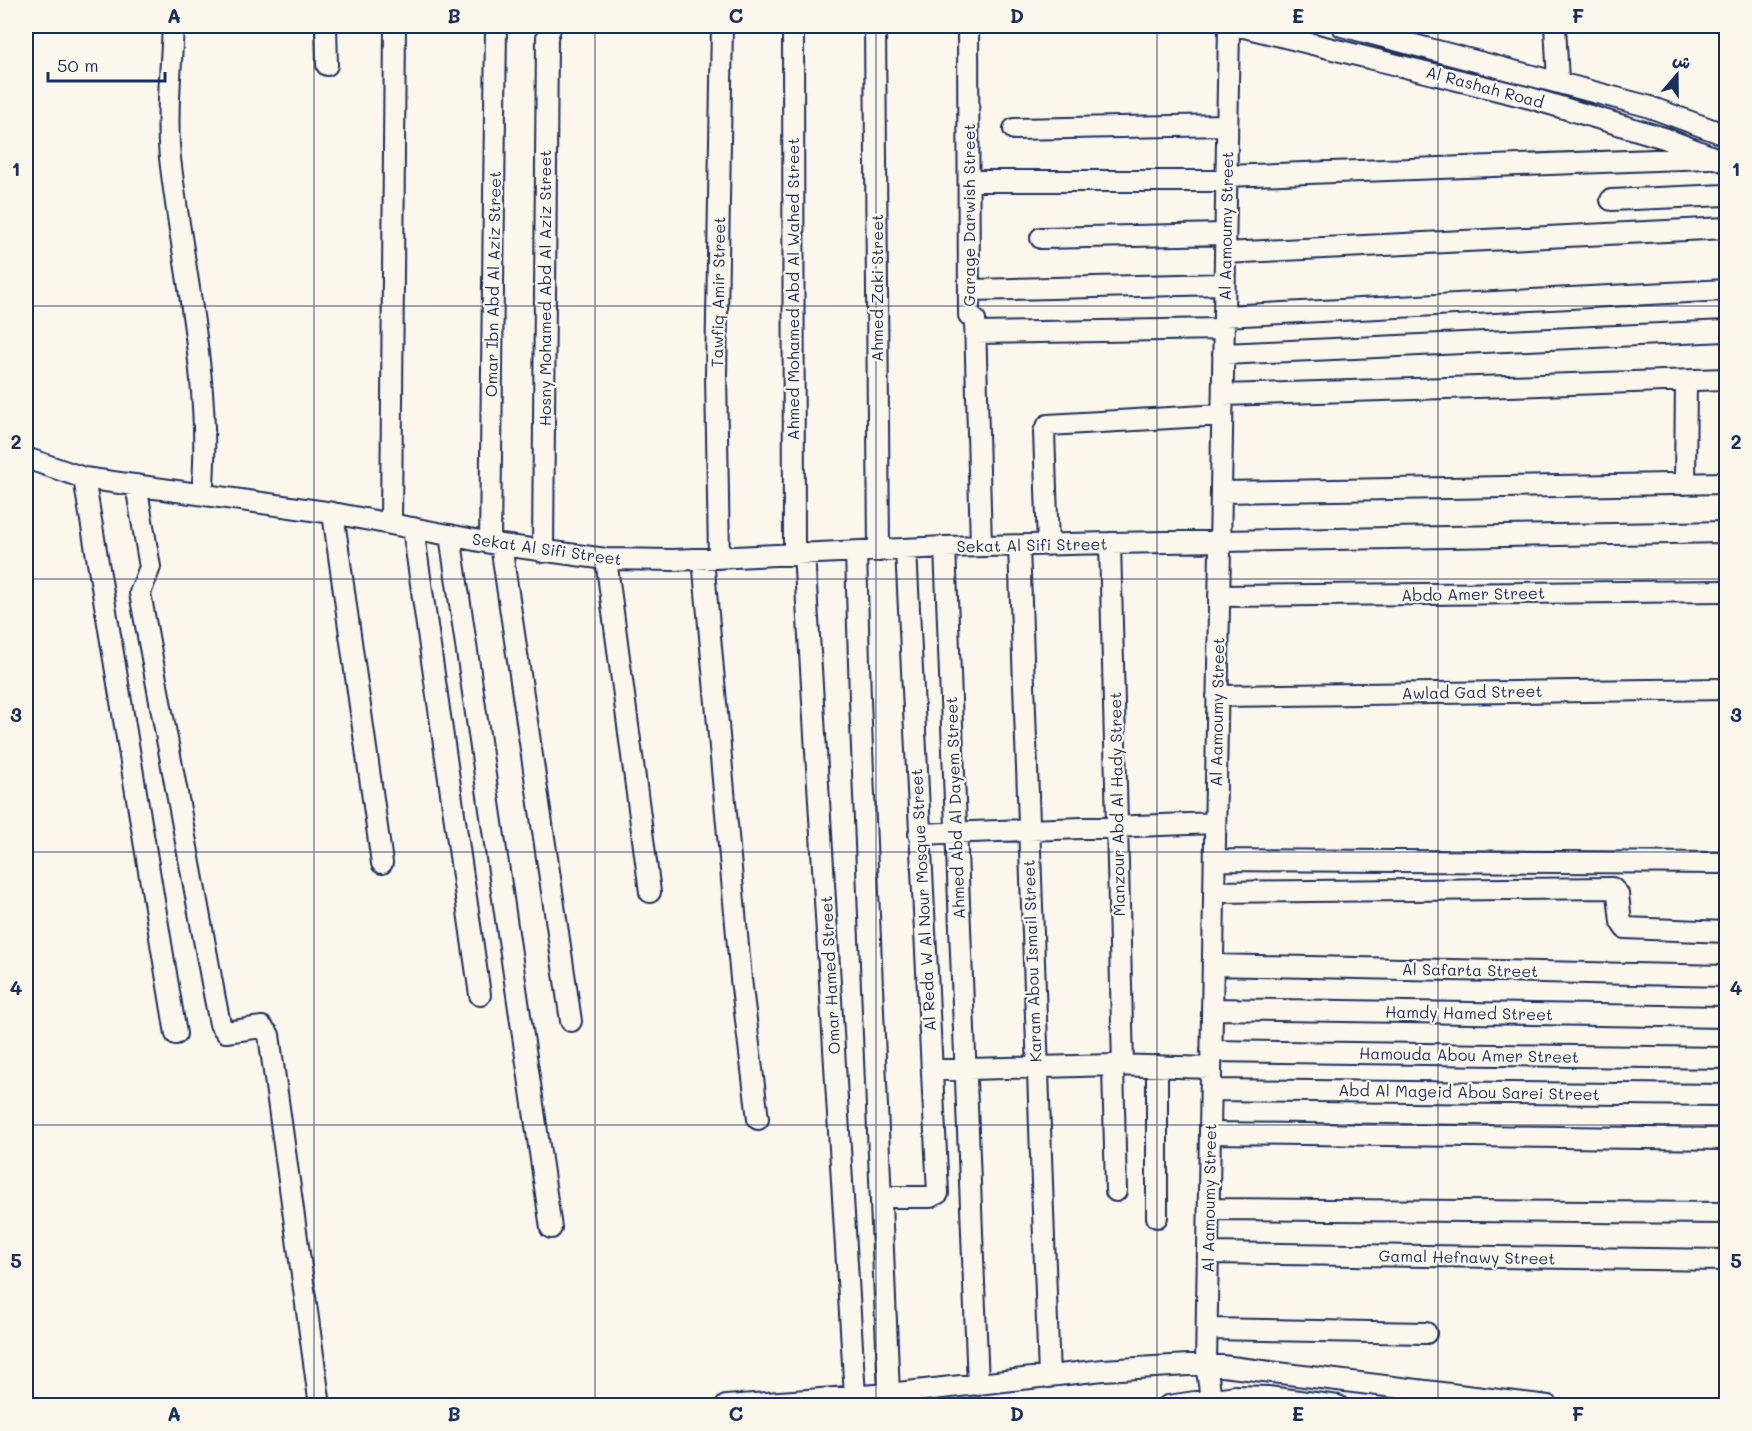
<svg xmlns="http://www.w3.org/2000/svg" width="1752" height="1431" font-family="Mali,'Playpen Sans Arabic',sans-serif">
<style>
.lines{fill:none;stroke-linecap:round;stroke-linejoin:round}
.minor-casing{stroke:#1b2f5e;stroke-width:24}
.minor{stroke:#fbf7ec;stroke-width:20}
.grid{fill:none;stroke:#1b2f5e;stroke-width:1.5;stroke-opacity:0.55}
.labels{text-anchor:middle;stroke-width:4.5;stroke-linejoin:round;paint-order:stroke}
.street-label{font-size:16px;fill:#1b2f5e;stroke:#fbf7ec}
.neatline{fill:none;stroke:#1b2f5e;stroke-width:2}
.grid-label{font-size:20px;text-anchor:middle;font-weight:bold;fill:#1b2f5e}
</style>
<rect width="100%" height="100%" fill="#fbf7ec"/>
<filter id="ink" filterUnits="userSpaceOnUse"><feTurbulence type="fractalNoise" baseFrequency=".0167" numOctaves="2"/><feDisplacementMap in="SourceGraphic" scale="12" xChannelSelector="R" yChannelSelector="G"/><feConvolveMatrix kernelMatrix="1 2 1 2 8 2 1 2 1" color-interpolation-filters="sRGB"/></filter>
<g filter="url(#ink)">
<g class="lines">
<!-- minor casing -->
<g class="minor-casing">
<path id="minor" d="M173 26C171 69 166 115 170 158 182 265 213 387 202 494
M326 26 327 65
M793 26 794 553
M875 26 879 551
M968 26 969 315 975 320 981 546
M1240 26 1530 98 1664 138 1726 162
M1342 26 1647 106 1726 135
M1555 26 1558 81
M1014 129 1227 125
M1226 176 1708 158
M969 181H1226
M1611 200 1726 195
M1041 238 1225 234
M1225 253 1726 228
M971 290 1224 284
M1224 316 1726 290
M976 333 1224 329
M1223 354 1726 331
M1223 395 1726 379
M26 458 84 478 333 513 501 545 606 559 673 560 945 547 1110 543 1726 532
M84 478 176 1034
M1685 484 1686 381
M136 485 150 567 140 593 215 999 220 1024 226 1032 262 1027 269 1035 320 1406
M1221 492 1726 483
M333 513 382 863
M391 524 395 26
M413 528 480 995
M450 535 551 1228
M490 543 496 26
M1110 543 1123 1065
M501 545 571 1021
M1048 545 1044 432 1048 425 1222 415
M1019 546 1049 1377
M945 547 978 1385
M543 552 547 37 551 26
M856 552 860 700 889 1394
M804 553 855 1396
M719 558 716 374 722 26
M606 559 650 892
M703 559 741 979 758 1119
M1219 596 1726 591
M1217 696 1726 689
M919 834 1215 823
M1215 860 1726 863
M1214 892 1612 888 1618 894 1621 922 1625 928 1726 932
M1213 965 1726 976
M1212 1009 1726 1017
M1211 1051 1726 1058
M1113 1065 1116 1191
M932 1070 1113 1065 1211 1068
M1211 1090 1726 1095
M1210 1133 1726 1139
M883 1197H930L938 1193 906 549
M1209 1209 1726 1213
M1157 1217V1066
M1208 1253 1726 1260
M1207 1329 1426 1333
M1211 1398 1206 1364 1229 26
M726 1406 889 1394 1103 1370 1206 1364 1548 1406
M1168 1406 1235 1396 1268 1397 1338 1406"/>
</g>
<!-- minor -->
<use href="#minor" class="minor"/>
</g>
</g>
<!-- grid -->
<path class="grid" d="M314 26V1406M595 26V1406M876 26V1406M1157 26V1406M1438 26V1406M26 306H1726M26 579H1726M26 852H1726M26 1125H1726"/>
<g class="labels">
<!-- street labels -->
<g class="street-label">
<text transform="translate(1485 87) rotate(15)" y="6">Al Rashah Road</text>
<text transform="translate(969 215) rotate(-90)" y="6">Garage Darwish Street</text>
<text transform="translate(1226 226) rotate(-89)" y="6">Al Aamoumy Street</text>
<text transform="translate(493 284) rotate(-89)" y="6">Omar Ibn Abd Al Aziz Street</text>
<text transform="translate(545 288) rotate(-90)" y="6">Hosny Mohamed Abd Al Aziz Street</text>
<text transform="translate(877 288) rotate(-90)" y="6">Ahmed Zaki Street</text>
<text transform="translate(793 289) rotate(-90)" y="6">Ahmed Mohamed Abd Al Wahed Street</text>
<text transform="translate(718 292) rotate(-89)" y="6">Tawfiq Amir Street</text>
<text transform="translate(1032 545) rotate(-1)" y="6">Sekat Al Sifi Street</text>
<text transform="translate(547 549) rotate(8)" y="6">Sekat Al Sifi Street</text>
<text transform="translate(1473 594) rotate(-1)" y="6">Abdo Amer Street</text>
<text transform="translate(1472 692) rotate(-1)" y="6">Awlad Gad Street</text>
<text transform="translate(1217 712) rotate(-89)" y="6">Al Aamoumy Street</text>
<text transform="translate(1117 804) rotate(-91)" y="6">Manzour Abd Al Hady Street</text>
<text transform="translate(955 808) rotate(-92)" y="6">Ahmed Abd Al Dayem Street</text>
<text transform="translate(923 900) rotate(-93)" y="6">Al Reda W Al Nour Mosque Street</text>
<text transform="translate(1032 961) rotate(-92)" y="6">Karam Abou Ismail Street</text>
<text transform="translate(1470 970) rotate(1)" y="6">Al Safarta Street</text>
<text transform="translate(830 975) rotate(-93)" y="6">Omar Hamed Street</text>
<text transform="translate(1469 1013) rotate(1)" y="6">Hamdy Hamed Street</text>
<text transform="translate(1469 1055) rotate(1)" y="6">Hamouda Abou Amer Street</text>
<text transform="translate(1469 1092) rotate(1)" y="6">Abd Al Mageid Abou Sarei Street</text>
<text transform="translate(1209 1198) rotate(-89)" y="6">Al Aamoumy Street</text>
<text transform="translate(1467 1257) rotate(1)" y="6">Gamal Hefnawy Street</text>
</g>
</g>
<!-- margin -->
<rect width="1752" height="1431" fill="none" stroke="#fbf7ec" stroke-width="66"/>
<!-- north arrow -->
<g transform="translate(1677 75) rotate(20)" stroke="#fbf7ec" stroke-width="4.5" paint-order="stroke">
<path d="M0-4.5L10 22L0 15L-10 22Z" fill="#1b2f5e"/>
<text y="-9" font-size="16" font-weight="bold" text-anchor="middle" fill="#1b2f5e">ش</text>
</g>
<!-- scale -->
<path d="M48 72v9h117v-9" fill="none" stroke="#1b2f5e" stroke-width="3"/>
<text x="57" y="72" font-size="18" fill="#1b2f5e" stroke="#fbf7ec" stroke-width="4.5" paint-order="stroke">50 m</text>
<rect x="33" y="33" width="1686" height="1365" class="neatline"/>
<g class="grid-label">
<text x="174" y="23">A</text>
<text x="454" y="23">B</text>
<text x="736" y="23">C</text>
<text x="1017" y="23">D</text>
<text x="1298" y="23">E</text>
<text x="1578" y="23">F</text>
<text x="16" y="176">1</text>
<text x="1736" y="176">1</text>
<text x="16" y="449">2</text>
<text x="1736" y="449">2</text>
<text x="16" y="722">3</text>
<text x="1736" y="722">3</text>
<text x="16" y="995">4</text>
<text x="1736" y="995">4</text>
<text x="16" y="1268">5</text>
<text x="1736" y="1268">5</text>
<text x="174" y="1421">A</text>
<text x="454" y="1421">B</text>
<text x="736" y="1421">C</text>
<text x="1017" y="1421">D</text>
<text x="1298" y="1421">E</text>
<text x="1578" y="1421">F</text>
</g>
</svg>
